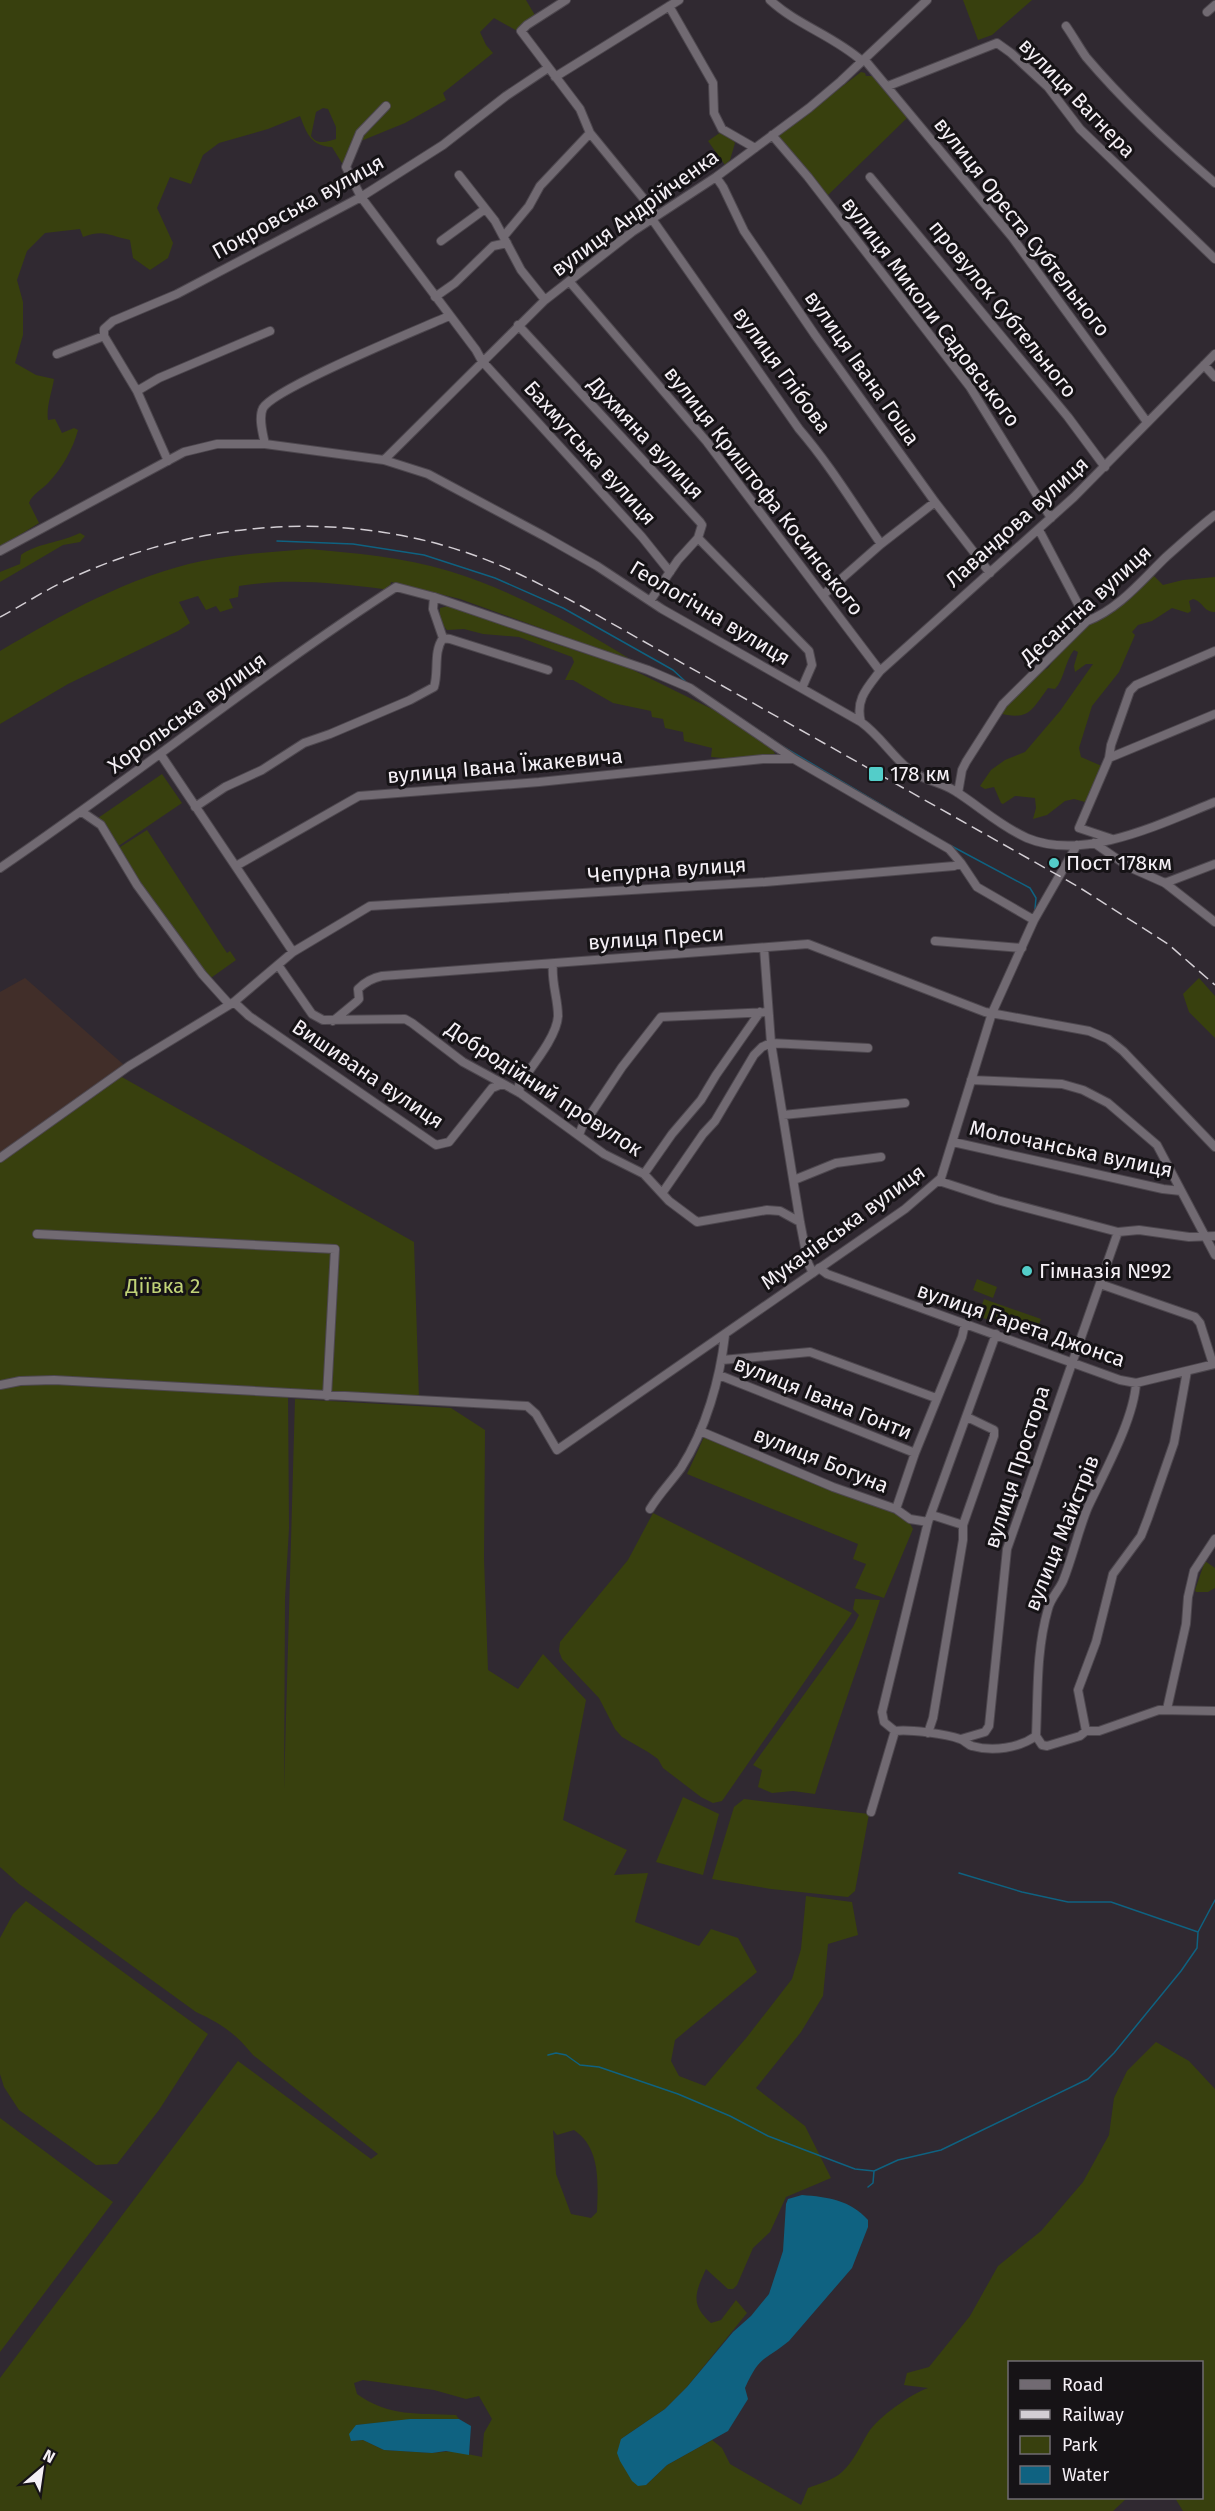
<svg xmlns="http://www.w3.org/2000/svg" width="1215" height="2511" font-family="'Fira Sans',sans-serif">
<style>
.industrial{fill:#412e29}
.green{fill:#38400e;fill-rule:evenodd}
.water{fill:#0f6281}
.lines{fill:none;stroke-linecap:round;stroke-linejoin:round}
.stream{stroke:#0f6281;stroke-width:1.5}
.minor-casing{stroke:#4d474e;stroke-width:10}
.minor{stroke:#716a72;stroke-width:8}
.rail{stroke:#d3ced4;stroke-width:1.5;stroke-dasharray:12 6;stroke-linecap:butt}
.poi-dot{fill:#53cdc9;stroke:#161316;stroke-width:2}
.labels{text-anchor:middle;stroke-width:6;stroke-linejoin:round;paint-order:stroke}
.street-label{font-size:21px;fill:#f5f0f6;stroke:#161316}
.poi-label{font-size:21px;fill:#f5f0f6;stroke:#161316;text-anchor:start}
.park-label{font-size:21px;fill:#c1d378;stroke:#161316}
</style>
<rect width="100%" height="100%" fill="#302931"/>
<!-- industrial -->
<path class="industrial" d="M25 978 124 1065 0 1155V992Z"/>
<!-- green -->
<path class="green" d="M0 0H526L536 17 519 32 494 18 480 32 486 45 493 53 443 93 446 100 405 123 356 143 345 168 332 147C311 146 307 134 300 116L268 129 219 143 203 155 191 184 170 177 157 208 173 243 168 258 150 270 133 258 130 240C109 236 105 229 83 237L80 229 45 233 27 251 17 280 23 302V335L15 363 36 375 54 379C52 392 46 407 48 420L55 419 62 433 74 428 78 430C73 449 62 468 49 482 43 489 32 494 29 503L39 523 0 547ZM323 108 328 109 336 127V139C327 142 317 145 311 136L316 112Z
M963 0H1032L992 35 978 40Z
M861 72 865 73 866 76H875L908 117 827 196 781 141 779 135Z
M721 132 731 137 735 143 730 160 725 165 708 141Z
M80 533 85 536 80 542 63 545 0 582V572L20 564 21 555C35 544 62 542 80 533Z
M308 549C355 553 403 557 449 571 514 591 577 626 635 662L460 599 391 582 389 590 384 593 383 589C334 583 288 578 239 586L238 597 229 599 233 608 220 612 216 606 206 610 198 596 179 602 190 623 178 631 68 684 0 724V651C63 614 130 576 202 561 237 554 272 552 308 549Z
M1152 574 1163 585 1183 580 1215 577V612C1203 612 1203 601 1193 599L1189 601 1191 611 1188 613 1172 608 1152 621 1138 625 1132 632 1135 635 1119 672 1092 706 1079 748 1081 757 1104 767 1089 803 1074 799 1065 801 1047 815 1033 819 1036 808 1035 798 1015 796 1003 804 1001 803 994 787 985 789 980 786 991 770 1005 760 1025 752 1060 711 1093 664H1086L1075 672 1074 666 1078 652 1074 650C1065 661 1064 680 1055 689L1048 688C1031 711 1029 721 998 713L1039 672 1048 668 1060 651 1087 625 1097 621 1110 611Z
M448 606 465 610 538 638 629 668 718 712 772 748 776 756 736 759 711 757 712 748 684 741 683 732 665 728 663 719 652 717 651 711 613 703 573 680H565L574 662 572 657 519 637 483 634 464 629 447 630C441 624 439 617 440 608Z
M162 774 182 803 117 847 98 818Z
M147 830 227 953 230 951 236 960 208 980 138 884 117 849Z
M1199 978 1215 996V1038L1189 1012 1183 994Z
M120 1076 414 1242 419 1399 288 1391 289 1528 285 1598 284 1789 295 1399 451 1408 485 1430 484 1559 488 1670 518 1689 543 1654 586 1700 563 1820 627 1850 614 1875 648 1873 635 1922 699 1946 711 1929 738 1938 757 1972 675 2040 671 2061 679 2076 705 2086 747 2037 792 1979 801 1949 806 1896 852 1902 858 1935 828 1944 823 1996 801 2032 756 2088 805 2126 831 2178 786 2197 770 2232 753 2248 737 2285 733 2289H728L706 2269C695 2293 690 2304 711 2323L721 2320 736 2300 747 2313 687 2387 665 2409 621 2439 646 2485 667 2465 712 2440 722 2448 730 2464 801 2505 808 2488C818 2484 834 2480 842 2472 854 2461 860 2446 868 2433 878 2417 911 2394 928 2388L904 2385 907 2373 929 2367 970 2316 998 2266 1041 2231 1083 2182 1109 2135 1114 2098 1127 2071 1156 2042 1189 2061 1215 2089V2511H1183L1175 2498H1202V2362H1010V2498H1127L1113 2511H0V2378L238 2061 371 2159 378 2154 253 2055C235 2033 222 2024 196 2012L19 1884 0 1867V1160ZM553 2130 557 2135 574 2130C601 2148 598 2183 597 2212L591 2218 571 2214 556 2174ZM363 2380 434 2390 466 2399 479 2396 492 2419 484 2433 482 2457 453 2451 432 2453 384 2450 363 2440 351 2441 356 2425 417 2419H459L456 2415C418 2413 389 2417 357 2394L354 2383Z
M977 1279 997 1287 993 1298 973 1290Z
M984 1299 1041 1319 1034 1337 978 1316Z
M704 1437 885 1509 908 1520 913 1529 884 1598 855 1588 866 1564 853 1559 858 1544 687 1474Z
M653 1513 852 1613 722 1801 713 1803 701 1797 663 1768 658 1759 648 1752 622 1737 615 1729 599 1698 562 1659 559 1651 560 1642 628 1560Z
M1205 1561 1215 1568V1588L1208 1592H1196L1195 1590Z
M855 1599 880 1600C859 1665 835 1729 815 1794L793 1791 772 1793 758 1787 762 1770 753 1765 853 1627 859 1615 853 1609Z
M683 1797 719 1814 703 1875 656 1862Z
M744 1799 869 1814 855 1891 848 1897 771 1889 712 1879 734 1807Z
M26 1901 208 2034 159 2110 117 2164 96 2165 19 2110 4 2087 0 2074V1938L13 1914Z
M0 2118 113 2202 0 2352Z"/>
<!-- water -->
<path class="water" d="M802 2195C828 2197 850 2200 868 2220V2227L852 2268 789 2341C763 2362 760 2355 745 2388L748 2399 728 2431 667 2465 646 2485 638 2486 632 2481 620 2461 617 2453 621 2439 665 2409 687 2387 733 2332 751 2316 769 2294 783 2251 786 2204 788 2199Z
M410 2419H459L471 2426 469 2455 446 2451 432 2453 384 2450 363 2440 351 2441 349 2434 356 2425Z"/>
<g class="lines">
<!-- stream -->
<path class="stream" d="M277 541 353 544 424 555 495 578 563 608 673 670 686 682
M720 704 782 746 944 842 1030 888 1036 898 1035 909
M959 1873 1022 1892 1068 1902H1111L1198 1932
M548 2055 556 2053 566 2055 580 2065 599 2067 678 2094 730 2116 768 2136 855 2169 874 2171
M868 2187 873 2183 874 2171 898 2160 941 2150 1088 2079 1114 2053 1181 1971 1197 1948 1198 1932 1215 1900"/>
<!-- minor casing -->
<g class="minor-casing">
<path id="minor" d="M566 0 527 25 521 31 580 109 590 133 657 215
M770 0C797 25 834 36 862 61
M669 6 713 83 714 113 722 129 755 148
M1207 12 1215 5
M1066 26C1073 36 1079 47 1086 57 1125 103 1169 144 1215 183
M864 59 1012 237 1147 422
M555 77 679 0
M888 86 997 43 1011 53 1048 87 1080 129 1215 259
M386 106 360 133 346 167 361 197 476 350 482 361 642 537 670 572
M772 135 808 177 970 387 1051 518
M459 175 495 221 521 270 545 300
M716 177 723 187 744 231 815 335 935 502 990 573
M870 177 1068 417 1105 467
M652 219 799 429C830 465 854 505 881 544
M504 236 529 206 540 186 590 133
M441 241 485 209
M569 281 707 442 880 671
M435 297 455 283 493 246 507 243
M518 325 700 522 702 525 698 538 809 651 812 665 802 688
M104 336 137 391 168 461
M57 354 104 336V329L113 321 177 294 361 197 443 145 506 96 548 68
M1204 365 1215 377
M137 391 159 378 270 331
M265 444C263 434 258 418 263 408 274 388 420 329 449 316
M384 460 545 300 632 232 716 177 809 108 841 81 927 0
M1039 530 1087 621
M0 551 184 452 217 444H265L384 460 428 474 544 536 597 566 662 609 861 722C879 735 890 753 906 767 920 780 939 781 955 791 979 806 1000 826 1027 838 1084 862 1162 823 1215 802
M823 595 881 544 935 502
M650 601 678 560 698 538
M443 638 450 639 548 670
M861 722C855 700 867 688 880 671L1074 497 1215 354
M161 755 293 952
M1109 758 1215 714
M958 793 962 770 966 762 1003 704 1087 621C1119 609 1142 580 1166 557 1182 543 1198 528 1215 515
M195 807 225 787 262 770 304 743 330 734 410 700 434 687C439 671 433 652 443 638L433 609 434 597
M82 812 101 825 137 885 202 974 229 1004
M1112 839 1079 828 1109 758 1111 745 1130 691 1136 685 1215 651
M1094 843 1129 867 1165 883 1215 922
M236 866 359 796 539 782 763 759H793
M0 868C134 777 260 675 396 587L434 597 648 670 690 688 794 759 949 849 961 863
M1165 883 1215 864
M935 941 1022 948
M764 948 771 1043 800 1222 808 1263 813 1273
M278 965 312 1014 323 1020 405 1019 412 1023 463 1062 520 1093 604 1154 644 1174 669 1201 697 1222 767 1210 780 1211 800 1222
M234 1002 249 1016 436 1145 449 1142 492 1088 502 1084
M333 1021 356 1002 359 999 358 989C365 982 372 978 382 976L808 944 985 1012 1089 1031 1108 1039 1123 1051 1215 1147
M971 1080 1062 1084 1083 1090 1108 1103 1157 1145 1215 1255
M520 1093 519 1085C531 1067 557 1037 558 1016 558 998 551 982 553 964
M783 1115 905 1103
M579 1135 582 1127 622 1067 661 1017 768 1012
M953 1142 1163 1189 1181 1191
M0 1158 129 1066 234 1002 293 952 370 906 765 882 954 866 961 863 977 887 1034 920
M644 1174 672 1134 701 1100 716 1075 760 1012
M794 1180 836 1163 881 1157
M939 1181 997 1200 1118 1232 1139 1230 1189 1237 1215 1236
M663 1192 703 1134 715 1121 754 1055 762 1047 771 1043 868 1048
M37 1234 335 1249 327 1396
M819 1268 827 1274 1120 1380 1136 1383 1215 1364
M1100 1284 1195 1317 1200 1323 1213 1364
M722 1360 810 1352 936 1398
M719 1375 915 1453
M0 1385 20 1381 54 1380 527 1406 536 1414 557 1450 905 1209 941 1178 992 1013 1034 920 1077 845
M700 1431 833 1487 896 1509 910 1519 928 1522
M650 1509C659 1494 671 1482 681 1468 706 1429 720 1379 725 1335
M896 1509 915 1453 962 1337 965 1324
M932 1515 963 1525
M1167 1709 1186 1624 1188 1597 1194 1571 1215 1539
M895 1731 884 1722 882 1712 928 1522 996 1334
M895 1731C908 1729 947 1734 960 1739 964 1740 968 1745 972 1746 993 1752 1019 1748 1036 1736L1042 1745 1047 1746 1080 1736 1086 1731H1099L1159 1710 1215 1711
M1086 1731 1078 1690 1096 1642 1113 1574 1141 1536 1148 1518 1174 1443 1187 1371
M928 1733 933 1718 963 1540V1525L994 1436V1430L967 1417
M1036 1736C1038 1693 1036 1651 1048 1609 1050 1599 1059 1590 1063 1581 1073 1556 1078 1531 1088 1507 1104 1473 1134 1419 1136 1383
M961 1739 985 1732 989 1726 1007 1549 1118 1232
M871 1812 895 1731"/>
</g>
<!-- minor -->
<use href="#minor" class="minor"/>
<!-- rail -->
<path class="rail" d="M0 617C21 606 42 592 63 582 192 520 344 507 479 557 514 570 548 588 581 606L1077 886 1168 944 1215 985"/>
</g>
<!-- markers -->
<g class="poi-dot">
<rect x="868" y="766" width="16" height="16" rx="3"/>
<circle cx="1054" cy="863" r="6"/>
<circle cx="1027" cy="1271" r="6"/>
</g>
<g class="labels">
<!-- street labels -->
<g class="street-label">
<text transform="translate(1077 98) rotate(46)" y="7">вулиця Вагнера</text>
<text transform="translate(298 207) rotate(-29)" y="7">Покровська вулиця</text>
<text transform="translate(635 213) rotate(-36)" y="7">вулиця Андрійченка</text>
<text transform="translate(1022 227) rotate(52)" y="7">вулиця Ореста Субтельного</text>
<text transform="translate(1003 309) rotate(51)" y="7">провулок Субтельного</text>
<text transform="translate(931 312) rotate(53)" y="7">вулиця Миколи Садовського</text>
<text transform="translate(862 368) rotate(55)" y="7">вулиця Івана Гоша</text>
<text transform="translate(782 370) rotate(54)" y="7">вулиця Глібова</text>
<text transform="translate(646 438) rotate(47)" y="7">Духмяна вулиця</text>
<text transform="translate(590 453) rotate(48)" y="7">Бахмутська вулиця</text>
<text transform="translate(764 491) rotate(52)" y="7">вулиця Криштофа Косинського</text>
<text transform="translate(1017 522) rotate(-42)" y="7">Лавандова вулиця</text>
<text transform="translate(1086 605) rotate(-42)" y="7">Десантна вулиця</text>
<text transform="translate(710 613) rotate(31)" y="7">Геологічна вулиця</text>
<text transform="translate(187 713) rotate(-36)" y="7">Хорольська вулиця</text>
<text transform="translate(505 766) rotate(-5)" y="7">вулиця Івана Їжакевича</text>
<text transform="translate(667 870) rotate(-4)" y="7">Чепурна вулиця</text>
<text transform="translate(656 938) rotate(-4)" y="7">вулиця Преси</text>
<text transform="translate(368 1074) rotate(34)" y="7">Вишивана вулиця</text>
<text transform="translate(544 1089) rotate(33)" y="7">Добродійний провулок</text>
<text transform="translate(1071 1149) rotate(12)" y="7">Молочанська вулиця</text>
<text transform="translate(843 1227) rotate(-36)" y="7">Мукачівська вулиця</text>
<text transform="translate(1021 1325) rotate(19)" y="7">вулиця Гарета Джонса</text>
<text transform="translate(823 1398) rotate(22)" y="7">вулиця Івана Гонти</text>
<text transform="translate(821 1460) rotate(22)" y="7">вулиця Богуна</text>
<text transform="translate(1017 1467) rotate(-72)" y="7">вулиця Простора</text>
<text transform="translate(1062 1533) rotate(-68)" y="7">вулиця Майстрів</text>
</g>
<!-- poi labels -->
<g class="poi-label">
<text x="890" y="781">178 км</text>
<text x="1066" y="870">Пост 178км</text>
<text x="1039" y="1278">Гімназія №92</text>
</g>
<!-- park labels -->
<g class="park-label">
<text x="163" y="1293">Діївка 2</text>
</g>
</g>
<!-- legend -->
<rect x="1008" y="2361" width="195" height="138" fill="#161316" stroke="#6f6b70" stroke-width="1.5"/>
<rect x="1020" y="2380" width="30" height="9" fill="#716a72" stroke="#6f6b70" stroke-width="1.5"/>
<text x="1062" y="2391" font-size="18" fill="#f5f0f6">Road</text>
<rect x="1020" y="2410" width="30" height="9" fill="#d3ced4" stroke="#6f6b70" stroke-width="1.5"/>
<text x="1062" y="2421" font-size="18" fill="#f5f0f6">Railway</text>
<rect x="1020" y="2436" width="30" height="18" fill="#38400e" stroke="#6f6b70" stroke-width="1.5"/>
<text x="1062" y="2451" font-size="18" fill="#f5f0f6">Park</text>
<rect x="1020" y="2466" width="30" height="18" fill="#0f6281" stroke="#6f6b70" stroke-width="1.5"/>
<text x="1062" y="2481" font-size="18" fill="#f5f0f6">Water</text>
<!-- north arrow -->
<g transform="translate(42 2469) rotate(29)" stroke="#161316" stroke-width="4.5" paint-order="stroke">
<path d="M0-4.5L10 22L0 15L-10 22Z" fill="#f5f0f6"/>
<text y="-9" font-size="16" font-weight="bold" text-anchor="middle" fill="#f5f0f6">N</text>
</g>
</svg>
